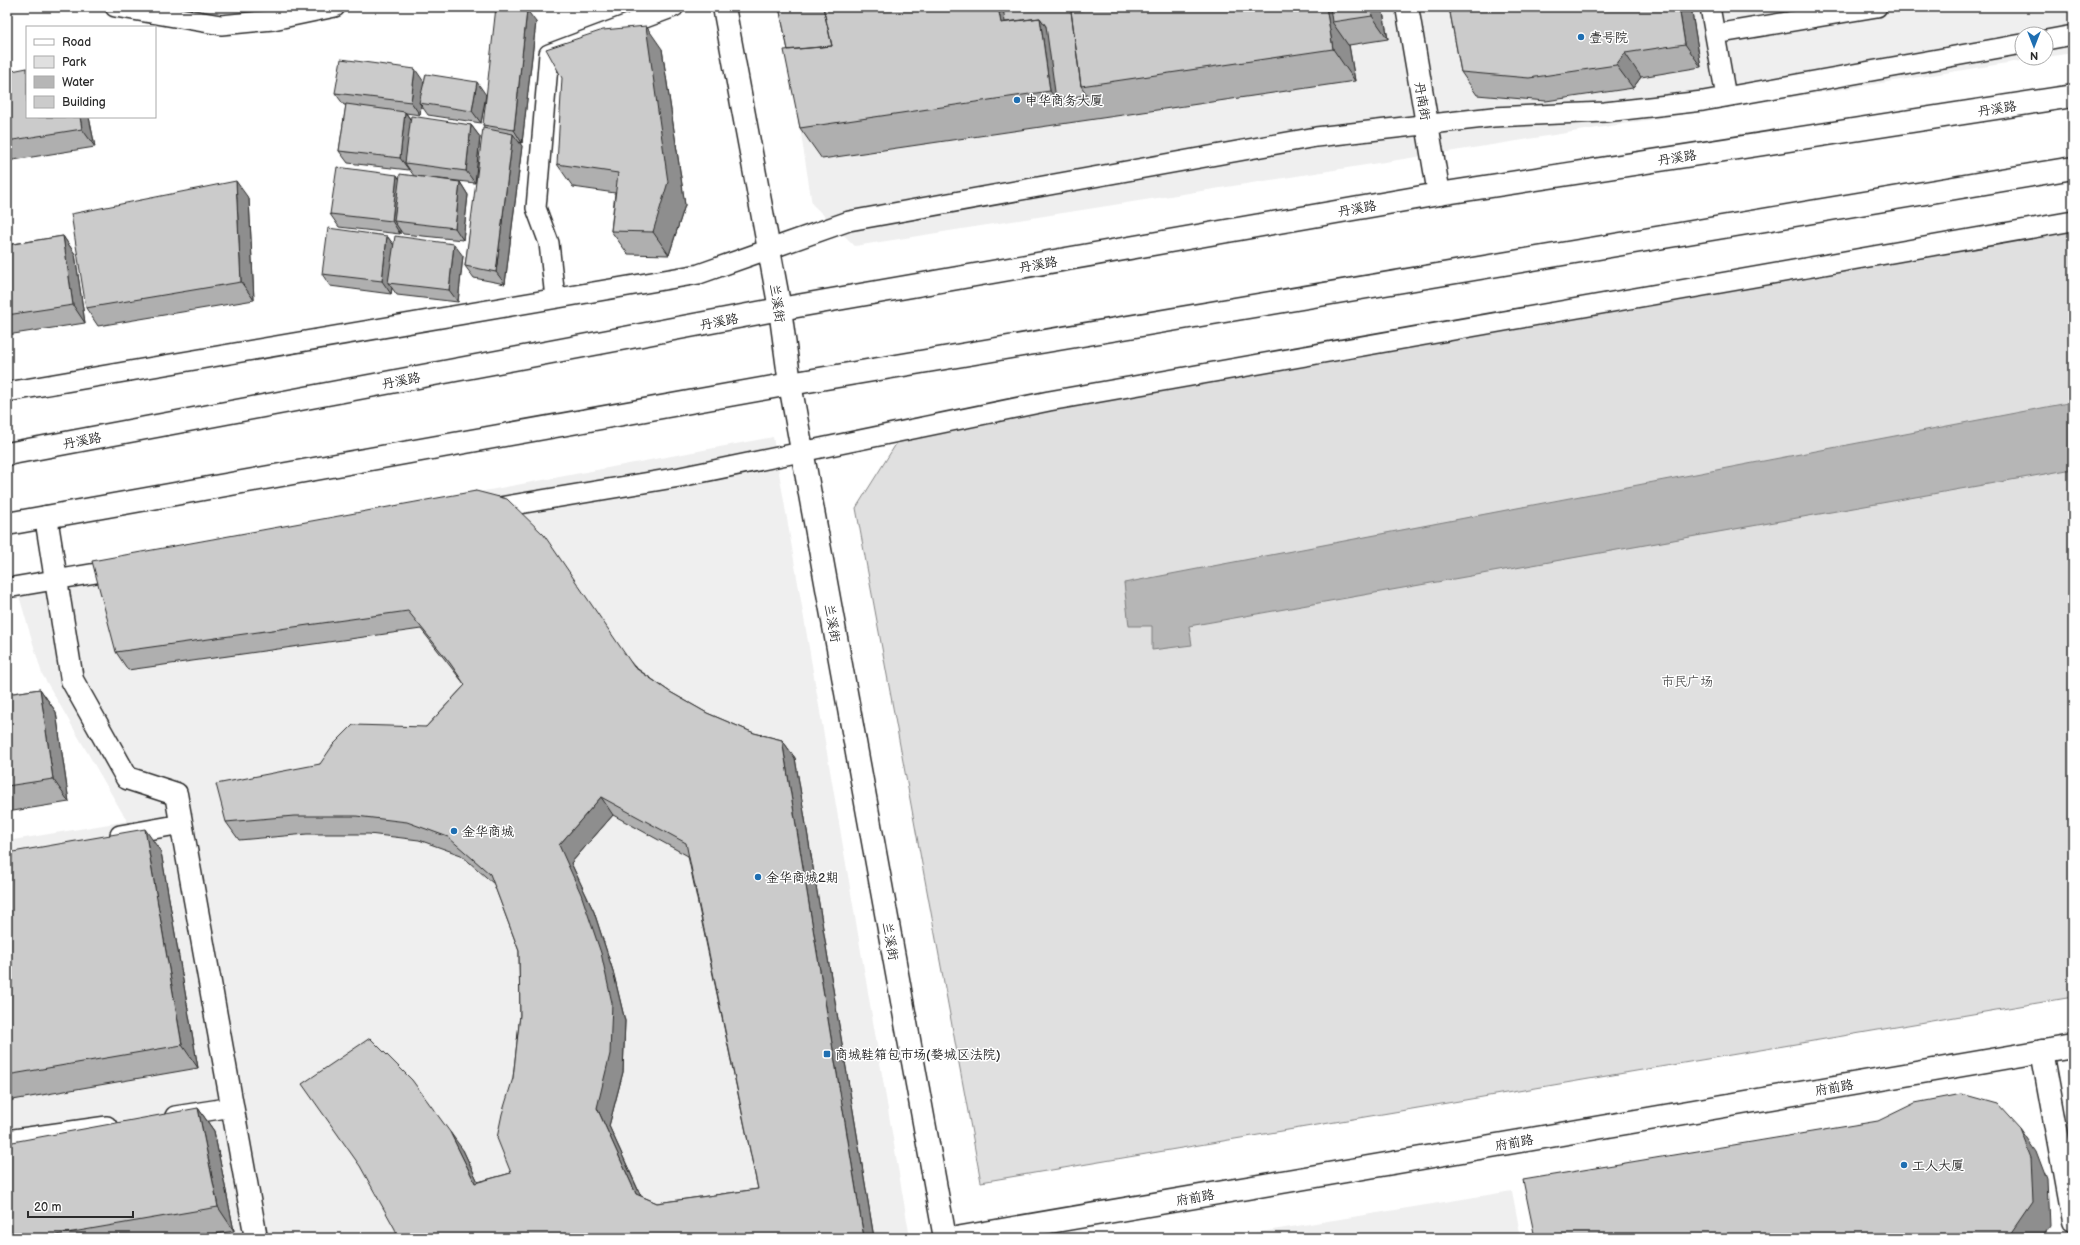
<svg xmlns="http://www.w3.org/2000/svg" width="2080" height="1245" font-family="'Balsamiq Sans','LXGW WenKai TC',sans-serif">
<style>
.built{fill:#efefef}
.green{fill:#e0e0e0;stroke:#868686}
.water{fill:#b6b6b6;stroke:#7e7e7e}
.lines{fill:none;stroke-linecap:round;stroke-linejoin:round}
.service-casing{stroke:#2b2b2b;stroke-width:22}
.pedestrian-casing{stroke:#2b2b2b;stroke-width:25}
.minor-casing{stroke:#2b2b2b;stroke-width:25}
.tertiary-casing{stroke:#2b2b2b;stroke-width:25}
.secondary-casing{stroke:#2b2b2b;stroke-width:25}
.service{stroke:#fff;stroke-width:19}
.pedestrian{stroke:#fff;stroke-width:22}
.minor{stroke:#fff;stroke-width:22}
.tertiary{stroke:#fff;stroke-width:22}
.secondary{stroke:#fff;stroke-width:22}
.wall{fill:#afafaf;stroke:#2b2b2b;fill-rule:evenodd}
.shaded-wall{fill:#8e8e8e;stroke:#2b2b2b}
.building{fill:#cbcbcb;stroke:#2b2b2b;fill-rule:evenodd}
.poi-dot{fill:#1f6fb2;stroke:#fff;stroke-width:1.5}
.labels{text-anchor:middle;stroke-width:3;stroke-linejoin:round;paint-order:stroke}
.poi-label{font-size:13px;fill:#2b2b2b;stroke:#fff;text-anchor:start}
.street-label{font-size:13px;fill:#2b2b2b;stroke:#fff}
.park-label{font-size:13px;fill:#585858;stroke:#fff}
</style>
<rect width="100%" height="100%" fill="#fff"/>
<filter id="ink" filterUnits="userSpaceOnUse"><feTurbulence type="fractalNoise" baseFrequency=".025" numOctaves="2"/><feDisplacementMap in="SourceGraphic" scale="8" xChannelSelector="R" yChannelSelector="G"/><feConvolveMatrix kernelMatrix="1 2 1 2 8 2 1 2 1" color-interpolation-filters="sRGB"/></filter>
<g filter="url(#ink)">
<!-- built -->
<path class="built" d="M781 7H2073V53L2046 57V34H2022V58H2039L855 246 812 204Z
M773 437 910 1238H7V841L127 821 42 674 14 579Z
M1512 1191 1521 1238H1224Z"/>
<!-- green -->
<path class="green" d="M2073 231V997L981 1182 856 508 901 436Z"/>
<!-- water -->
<path class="water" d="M2073 402V469L1189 626 1192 645 1152 650V626H1129L1124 583Z"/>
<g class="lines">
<!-- service casing -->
<g class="service-casing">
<path id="service" d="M115 7 221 25 273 20 335 7
M1710 7 1726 97
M1715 34 1877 7
M2046 40 2073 35
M555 298 549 243 536 208 549 54 674 7
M7 392 699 274 849 221 1316 137 1493 117 1605 112 1703 101 2022 44
M488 509 680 477 1049 401 2073 221
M7 588 120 569
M120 835 182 824
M175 1116 233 1107
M7 1140 107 1126"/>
</g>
<!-- pedestrian casing -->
<g class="pedestrian-casing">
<path id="pedestrian" d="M2042 1051 2073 1222"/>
</g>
<!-- minor casing -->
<g class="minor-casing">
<path id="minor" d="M1407 7 1439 194
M46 517 72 680 127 778 176 794 256 1238"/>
</g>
<!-- tertiary casing -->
<g class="tertiary-casing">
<path id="tertiary" d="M724 7 780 309 790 384 945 1238
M956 1238 2073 1046"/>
</g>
<!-- secondary casing -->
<g class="secondary-casing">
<path id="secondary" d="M7 454 780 309 1439 194 2073 96
M7 524 790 384 2073 168"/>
</g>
<!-- service -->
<use href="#service" class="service"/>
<!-- pedestrian -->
<use href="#pedestrian" class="pedestrian"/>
<!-- minor -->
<use href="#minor" class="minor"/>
<!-- tertiary -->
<use href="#tertiary" class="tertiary"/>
<!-- secondary -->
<use href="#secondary" class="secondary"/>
</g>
<!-- wall -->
<path class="wall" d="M779 7H1382L1388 39 1349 45 1355 81 822 159 800 128 788 50Z
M1449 7H1691L1701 67 1641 77 1633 88 1546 101 1477 95 1461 72Z
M536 22 522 143 519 142 522 146 505 284 474 278 465 266 485 129 483 125Z
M662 49 685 205 669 255 628 254 611 231 615 193 573 187 557 164Z
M7 72 89 117 95 147 7 161Z
M424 82 423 88 486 95 481 123 428 115 421 105 420 115 406 113 411 120 471 125 480 137 475 183 414 176 409 169V170L348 163 339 151 346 105H344L335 93Z
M397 175 399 180 460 182 468 195 463 240 403 234 400 230V234L339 227 330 214Z
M249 199 254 300 98 326 86 308Z
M63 236 75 254 85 323 7 335V245Z
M387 236 393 244 463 256 458 302 397 295 392 288 391 294 330 286 322 274Z
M476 491 635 667 670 692 707 713 754 733 782 740 795 758 874 1238H398L463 1150 478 1182 511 1173 513 1078 520 1015 519 951 494 884 461 855 419 840 369 834H307L239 840 226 822 320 764 426 727 465 685 421 629 128 670 116 652ZM613 815 688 856 758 1189 657 1203 641 1196 609 1126 623 1072 625 1021 613 971 594 912 571 863Z
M40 689 56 712 69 802 7 812V694Z
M161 852 198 1068 7 1101V853Z
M198 1108 214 1131 234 1231 190 1238H7Z"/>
<!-- shaded-wall -->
<path class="shaded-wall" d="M998 7H1016L1019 29 1001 23Z
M1326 7H1341L1332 22 1348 45H1349L1355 81 1333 49Z
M1370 7H1382L1388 39 1372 16Z
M1679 7H1691L1701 67 1685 44Z
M527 10 536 22 522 143 514 130Z
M1040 18 1062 49 1056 99 1050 91Z
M646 26 662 49 685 205 669 255 653 232Z
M1625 53 1641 77 1633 88 1616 65Z
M415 69 424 82 421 103H419L421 105 420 115 411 102Z
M477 82 486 95 481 123 472 111Z
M405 112 414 125 405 163 409 169V170L400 158Z
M80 117H89L95 147 82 129Z
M471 125 480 137 475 183 466 171Z
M513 134 522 146 505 284 496 272Z
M397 175 405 188 394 221 400 230V234L392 221Z
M236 181 249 199 254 300 241 282Z
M460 182 468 195 463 240 455 228Z
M63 236 75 254 85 323 73 305Z
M387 236 396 248 388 283 392 288 391 294 382 281Z
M454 244 463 256 458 302 449 290Z
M40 689 56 712 69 802 53 779Z
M782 740 795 758 874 1238H864Z
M601 797 613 815 571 863 594 912 613 971 625 1021 623 1072 609 1126 648 1212 636 1194 597 1108 559 845Z
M145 829 161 852 198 1068 182 1045Z
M198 1108 214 1131 234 1231 218 1207Z
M2020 1128 2036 1151 2047 1180 2049 1226 2041 1238H2009Z
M450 1132 463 1150 487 1201 475 1183Z"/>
<!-- building -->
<path class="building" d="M496 7H511L527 10 514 130 483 125Z
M779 7H823L832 46 788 50Z
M823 7H998L1001 23 1040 18 1050 91 800 128 784 50 832 46Z
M1003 7H1107L1071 11 1081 86 1087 95 1056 99 1046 26 1040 18 1005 22Z
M1107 7H1326L1333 49 1081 86 1071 11Z
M1330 7H1370L1372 16 1332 22Z
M1449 7H1679L1685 44 1625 53 1616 65 1529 78 1461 72Z
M646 26 668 182 653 232 611 231 618 173 557 164 562 78 546 49 603 30Z
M341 59 415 69 411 102 335 93Z
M27 68V117H80L82 129 7 141V72Z
M426 74 477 82 472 111 419 103Z
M346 104 405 112 400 158 339 151Z
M411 116 471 125 466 171 405 163Z
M483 128 513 134 496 272 465 266Z
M337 167 397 175 392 221 330 214Z
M400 174 460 182 455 228 394 221Z
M236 181 241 282 86 308 71 214Z
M328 228 387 236 382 281 322 274Z
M63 236 73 305 7 315V245Z
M395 236 454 244 449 290 388 283Z
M476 491 507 499 544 535 634 667 670 692 707 713 754 733 782 740 864 1238H398L395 1229 360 1166 302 1084 370 1038 412 1080 450 1132 475 1183 511 1173 497 1138 502 1114 513 1078 520 1015 519 951 490 874 448 837 407 822 356 816H294L226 822 216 784 320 764 333 745 353 725 426 727 465 685 450 663 408 611 116 652 92 561ZM601 797 686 843 758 1189 657 1203 636 1194 597 1108 610 1054 612 1003 601 953 581 894 559 845Z
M40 689 53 779 7 786V694Z
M145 829 182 1045 7 1075V853Z
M1962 1094 1998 1104 2020 1128 2031 1156 2033 1203 2009 1238H1535L1523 1180 1878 1121 1915 1103Z
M198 1108 218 1207 38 1238H7V1143Z"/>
</g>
<!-- markers -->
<g class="poi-dot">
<circle cx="1581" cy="37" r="4"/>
<circle cx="1017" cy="100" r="4"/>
<circle cx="454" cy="831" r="4"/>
<circle cx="758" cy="877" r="4"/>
<rect x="823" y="1050" width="8" height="8" rx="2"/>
<circle cx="1904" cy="1165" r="4"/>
</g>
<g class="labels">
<!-- poi labels -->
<g class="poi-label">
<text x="1589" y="42">壹号院</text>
<text x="1025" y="105">申华商务大厦</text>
<text x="462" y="836">金华商城</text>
<text x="766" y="882">金华商城2期</text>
<text x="835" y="1059">商城鞋箱包市场(婺城区法院)</text>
<text x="1912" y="1170">工人大厦</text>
</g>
<!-- street labels -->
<g class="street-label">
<text transform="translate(1423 101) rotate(80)" y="5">丹南街</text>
<text transform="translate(1997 108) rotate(-9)" y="5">丹溪路</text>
<text transform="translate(1677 157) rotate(-9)" y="5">丹溪路</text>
<text transform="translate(1357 208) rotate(-10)" y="5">丹溪路</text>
<text transform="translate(1038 264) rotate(-10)" y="5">丹溪路</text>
<text transform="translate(778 303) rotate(81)" y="5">兰溪街</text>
<text transform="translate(719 321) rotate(-11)" y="5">丹溪路</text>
<text transform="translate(401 380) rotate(-11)" y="5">丹溪路</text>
<text transform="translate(82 440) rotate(-11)" y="5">丹溪路</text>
<text transform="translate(833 623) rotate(80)" y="5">兰溪街</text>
<text transform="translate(891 941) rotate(80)" y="5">兰溪街</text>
<text transform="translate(1834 1087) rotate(-10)" y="5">府前路</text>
<text transform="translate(1514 1142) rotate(-10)" y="5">府前路</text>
<text transform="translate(1195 1197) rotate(-10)" y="5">府前路</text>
</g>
<!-- park labels -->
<g class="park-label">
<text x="1687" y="686">市民广场</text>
</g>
</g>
<!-- margin -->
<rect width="2080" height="1245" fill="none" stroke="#fff" stroke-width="24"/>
<rect x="12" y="12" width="2056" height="1221" fill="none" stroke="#2b2b2b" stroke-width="1.5" filter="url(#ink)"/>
<!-- legend -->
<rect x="26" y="26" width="130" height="92" fill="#ffffff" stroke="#aaaaaa"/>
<rect x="34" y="39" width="20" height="6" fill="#ffffff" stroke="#aaaaaa"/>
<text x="62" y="46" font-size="12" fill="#2b2b2b">Road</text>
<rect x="34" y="56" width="20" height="12" fill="#e0e0e0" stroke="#aaaaaa"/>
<text x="62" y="66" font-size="12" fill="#2b2b2b">Park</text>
<rect x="34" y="76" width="20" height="12" fill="#b6b6b6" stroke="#aaaaaa"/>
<text x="62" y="86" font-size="12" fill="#2b2b2b">Water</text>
<rect x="34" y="96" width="20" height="12" fill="#cbcbcb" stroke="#aaaaaa"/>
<text x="62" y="106" font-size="12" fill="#2b2b2b">Building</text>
<!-- north arrow -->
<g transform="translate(2034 46) rotate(180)"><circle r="19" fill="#ffffff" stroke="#aaaaaa"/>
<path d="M0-3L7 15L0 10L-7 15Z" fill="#1f6fb2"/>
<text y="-6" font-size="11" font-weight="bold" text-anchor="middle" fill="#2b2b2b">N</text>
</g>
<!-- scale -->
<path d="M28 1211v6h105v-6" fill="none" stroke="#2b2b2b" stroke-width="2"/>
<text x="34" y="1211" font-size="12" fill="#2b2b2b" stroke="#ffffff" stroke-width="3" paint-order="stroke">20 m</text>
</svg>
